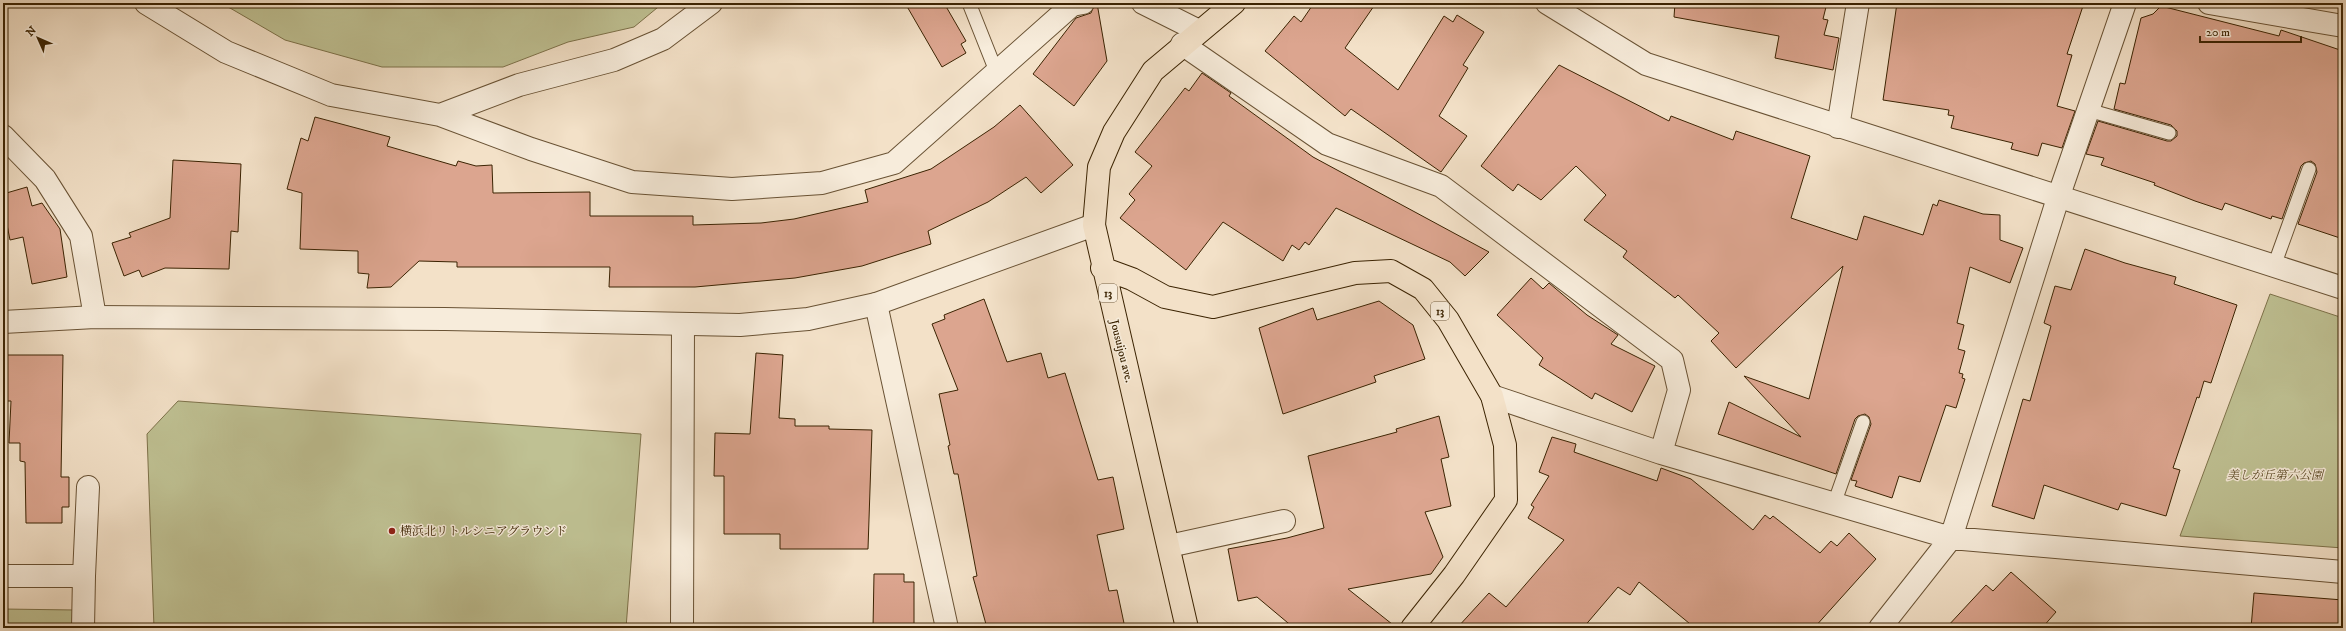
<svg xmlns="http://www.w3.org/2000/svg" width="2346" height="631" font-family="'IM FELL DW Pica','Noto Serif JP',serif">
<style>
.green{fill:#bfc193;stroke:#7d724a}
.building{fill:#dca58f;stroke:#3b2302}
.lines{fill:none;stroke-linecap:round;stroke-linejoin:round}
.service-casing{stroke:#695234;stroke-width:15}
.minor-casing{stroke:#695234;stroke-width:24}
.tertiary-casing{stroke:#695234;stroke-width:24}
.primary-casing{stroke:#3b2302;stroke-width:24}
.service{stroke:#f7ecdb;stroke-width:13}
.minor{stroke:#f7ecdb;stroke-width:22}
.tertiary{stroke:#f7ecdb;stroke-width:22}
.primary{stroke:#f3e1c8;stroke-width:22}
.poi-dot{fill:#8f2418;stroke:#f7ecdb;stroke-width:1.5}
.labels{text-anchor:middle;stroke-width:3;stroke-linejoin:round;paint-order:stroke}
.shield{fill:#f7ecdb;stroke:#735f43;stroke-width:1}
.shield-label{font-size:11px;font-weight:bold;fill:#3b2302}
.street-label{font-size:12px;fill:#3b2302;stroke:#f7ecdb}
.park-label{font-size:12px;font-style:italic;fill:#5c4a26;stroke:#f7ecdb}
.poi-label{font-size:12px;fill:#3b2302;stroke:#f7ecdb;text-anchor:start}
</style>
<rect width="100%" height="100%" fill="#f3e1c8"/>
<filter id="stains"><feTurbulence type="fractalNoise" baseFrequency=".005" numOctaves="4"/><feColorMatrix values="0 0 0 0 .2 0 0 0 0 .09 0 0 0 0 .02 0 0 0 .5 -.17"/></filter>
<radialGradient id="worn" r=".72"><stop offset=".6" stop-color="#630" stop-opacity="0"/><stop offset="1" stop-color="#630" stop-opacity=".3"/></radialGradient>
<!-- green -->
<path class="green" d="M215 3H663L634 27 568 42 503 67H382L285 40 230 8Z
M2270 294 2343 318V548L2180 536Z
M178 401 641 434 626 628H154L147 434Z
M3 609 75 610 74 628H3Z"/>
<!-- building -->
<path class="building" d="M905 3H944L966 41 961 44 966 53 942 67Z
M1095 3H1097L1107 61 1074 106 1033 74 1076 18 1091 13Z
M1314 3H1376L1345 48 1398 90 1444 16 1453 22 1457 15 1484 32 1463 65 1468 68 1439 116 1467 136 1441 172 1351 109 1345 116 1265 51 1294 16 1301 22Z
M1675 3H1827L1823 19 1828 20 1824 35 1839 38 1833 70 1775 58 1779 36 1674 17Z
M1897 3H2084L2067 54 2072 55 2057 106 2075 111 2062 148 2042 143 2038 156 2011 149 2013 143 1951 128 1954 116 1948 115 1949 110 1883 100Z
M2161 6 2279 36 2281 30 2343 51V239L2298 224 2317 172 2315 164 2311 161 2304 163 2301 166 2282 219 2272 216 2271 219 2225 203 2222 210 2195 201 2154 185 2155 183 2101 165 2104 158 2086 154 2098 121 2167 141H2171L2177 136V131L2171 125 2114 109 2120 83 2125 84 2141 18 2153 14Z
M1559 65 1669 121 1671 116 1733 140 1736 131 1810 156 1791 218 1857 240 1864 216 1923 235 1933 204 1937 206 1939 200 1983 214 2000 215V240L2023 248 2010 283 1970 267 1957 323 1964 325 1958 349 1965 351 1959 373 1963 374 1962 378 1965 379 1956 408 1946 405 1920 482 1899 476 1892 498 1855 486 1857 481 1851 480 1871 424 1869 417 1865 414 1858 416 1855 419 1836 474 1718 434 1729 402 1801 437 1744 376 1809 399 1843 266 1736 368 1711 341 1719 333 1678 295 1675 298 1623 257 1627 251 1584 220 1606 195 1576 166 1541 200 1518 184 1513 191 1481 166Z
M1202 73 1231 93 1229 96 1313 157 1489 252 1465 276 1450 262 1336 208 1309 245 1305 242 1299 250 1292 245 1283 261 1223 222 1186 270 1120 218 1135 200 1129 194 1152 166 1135 152 1185 88 1189 91Z
M1020 105 1073 165 1041 193 1026 177 988 202 928 231 931 244 862 266 795 278 695 287H609L610 267H457V262L419 261 391 287 367 288 369 274 358 273V251L300 249 302 193 287 189 301 138 308 141 315 117 390 137 387 146 456 166 458 161 476 166 492 165 493 193 590 192V216H693V225L761 223 794 219 868 202 865 190 931 169 994 127Z
M173 160 241 164 238 232 231 231 229 269 165 268 142 277 139 270 124 276 112 243 131 237 129 233 170 218Z
M27 187 32 206 42 203 60 229 67 277 32 284 23 237 10 240 3 204V194Z
M2085 249 2125 263 2176 277 2174 284 2237 305 2211 383 2204 381 2199 398 2197 397 2173 468 2180 470 2166 516 2121 503 2118 510 2044 485 2034 519 1992 506 2023 399 2030 401 2051 326 2044 323 2055 286 2071 290Z
M1531 278 1543 289 1549 283 1587 315 1618 335 1611 344 1655 366 1632 412 1595 393 1592 399 1539 365 1543 358 1497 315Z
M984 299 1007 362 1041 353 1048 378 1065 373 1098 480 1113 477 1124 529 1097 535 1109 591 1117 590 1125 628H987L973 577 977 576 958 474H954L948 446 950 445 939 394 958 390 932 324 945 319 944 315Z
M1379 301 1413 325 1425 359 1374 376 1376 382 1283 414 1259 328 1313 308 1317 320Z
M756 353 783 355 779 418 795 419V426H829V429L872 430 868 549H780V534H724V476H714L715 433 750 434Z
M3 355H63L61 477H69V507H62V523H26L25 462 20 461V443H9L11 401H3Z
M1439 416 1449 457 1441 459 1451 506 1425 512 1443 557 1431 574 1348 589 1397 628H1294L1257 597 1238 601 1228 549 1287 538 1324 528 1308 456 1397 432 1396 429Z
M1552 437 1576 444 1574 452 1657 481 1661 468 1691 479 1753 530 1765 515 1770 519 1773 516 1820 553 1831 541 1837 546 1849 533 1876 559 1814 628H1695L1639 582 1630 595 1618 587 1583 628H1457L1489 593 1506 607 1564 540 1528 518 1534 507 1531 505 1549 476 1539 472Z
M2011 572 2056 612 2042 628H1946L1986 585 1993 591Z
M874 574H904V582H914V628H873Z
M2254 593 2343 600V628H2251Z"/>
<g class="lines">
<!-- service casing -->
<g class="service-casing">
<path id="service" d="M969 3 996 71
M2088 110 2169 133
M2274 266 2309 169
M1834 504 1863 422"/>
</g>
<!-- minor casing -->
<g class="minor-casing">
<path id="minor" d="M146 3 226 52 331 95 440 115 531 149 632 182 732 189 822 183 894 163 1072 5 1083 3
M1143 3 1199 31
M2209 3 2343 26
M1182 44 1327 144 1441 186 1672 360 1679 390 1661 453
M440 115 519 85 614 60 663 39 711 3
M1838 127 1858 3
M3 136 45 179 81 236 95 317
M876 304 947 628
M1492 396 1661 453 1951 538 2343 572
M1169 546 1284 521
M3 576H84L83 628
M84 576 88 487
M682 628 683 324
M1880 628 1951 538 2058 198 2125 3"/>
</g>
<!-- tertiary casing -->
<g class="tertiary-casing">
<path id="tertiary" d="M1547 3 1646 64 2343 288
M3 322 95 317 445 319 740 325 808 319 876 304 1094 225"/>
</g>
<!-- primary casing -->
<g class="primary-casing">
<path id="primary" d="M1102 268 1132 279 1165 297 1213 307 1355 273 1391 271 1423 289 1448 320 1492 396 1505 445 1506 500 1454 575 1412 628
M1187 628 1094 225 1099 167 1114 132 1153 71 1234 3"/>
</g>
<!-- service -->
<use href="#service" class="service"/>
<!-- minor -->
<use href="#minor" class="minor"/>
<!-- tertiary -->
<use href="#tertiary" class="tertiary"/>
<!-- primary -->
<use href="#primary" class="primary"/>
</g>
<!-- markers -->
<circle class="poi-dot" cx="392" cy="531" r="4"/>
<g class="labels">
<!-- shield labels -->
<g class="shield">
<rect x="1099" y="284" width="18" height="18" rx="3"/>
<rect x="1431" y="302" width="18" height="18" rx="3"/>
</g>
<g class="shield-label">
<text x="1108" y="297">13</text>
<text x="1440" y="315">13</text>
</g>
<!-- street labels -->
<g class="street-label">
<text transform="translate(1122 351) rotate(76)" y="4">Jousuijou ave.</text>
</g>
<!-- park labels -->
<g class="park-label">
<text x="2275" y="479">美しが丘第六公園</text>
</g>
<!-- poi labels -->
<g class="poi-label">
<text x="400" y="535">横浜北リトルシニアグラウンド</text>
</g>
</g>
<!-- margin -->
<rect width="2346" height="631" fill="none" stroke="#f3e1c8" stroke-width="16"/>
<rect x="4" y="4" width="2338" height="623" fill="none" stroke="#3b2302" stroke-width="2"/>
<rect x="8" y="8" width="2330" height="615" fill="none" stroke="#3b2302"/>
<!-- north arrow -->
<g transform="translate(38 38) rotate(315)" stroke="#f7ecdb" stroke-width="3" paint-order="stroke">
<path d="M0-3L7 15L0 10L-7 15Z" fill="#3b2302"/>
<text y="-6" font-size="11" font-weight="bold" text-anchor="middle" fill="#3b2302">N</text>
</g>
<!-- scale -->
<path d="M2200 36v6h101v-6" fill="none" stroke="#3b2302" stroke-width="2"/>
<text x="2206" y="36" font-size="12" fill="#3b2302" stroke="#f7ecdb" stroke-width="3" paint-order="stroke">20 m</text>
<rect width="100%" height="100%" filter="url(#stains)"/>
<rect width="100%" height="100%" fill="url(#worn)"/>
</svg>
